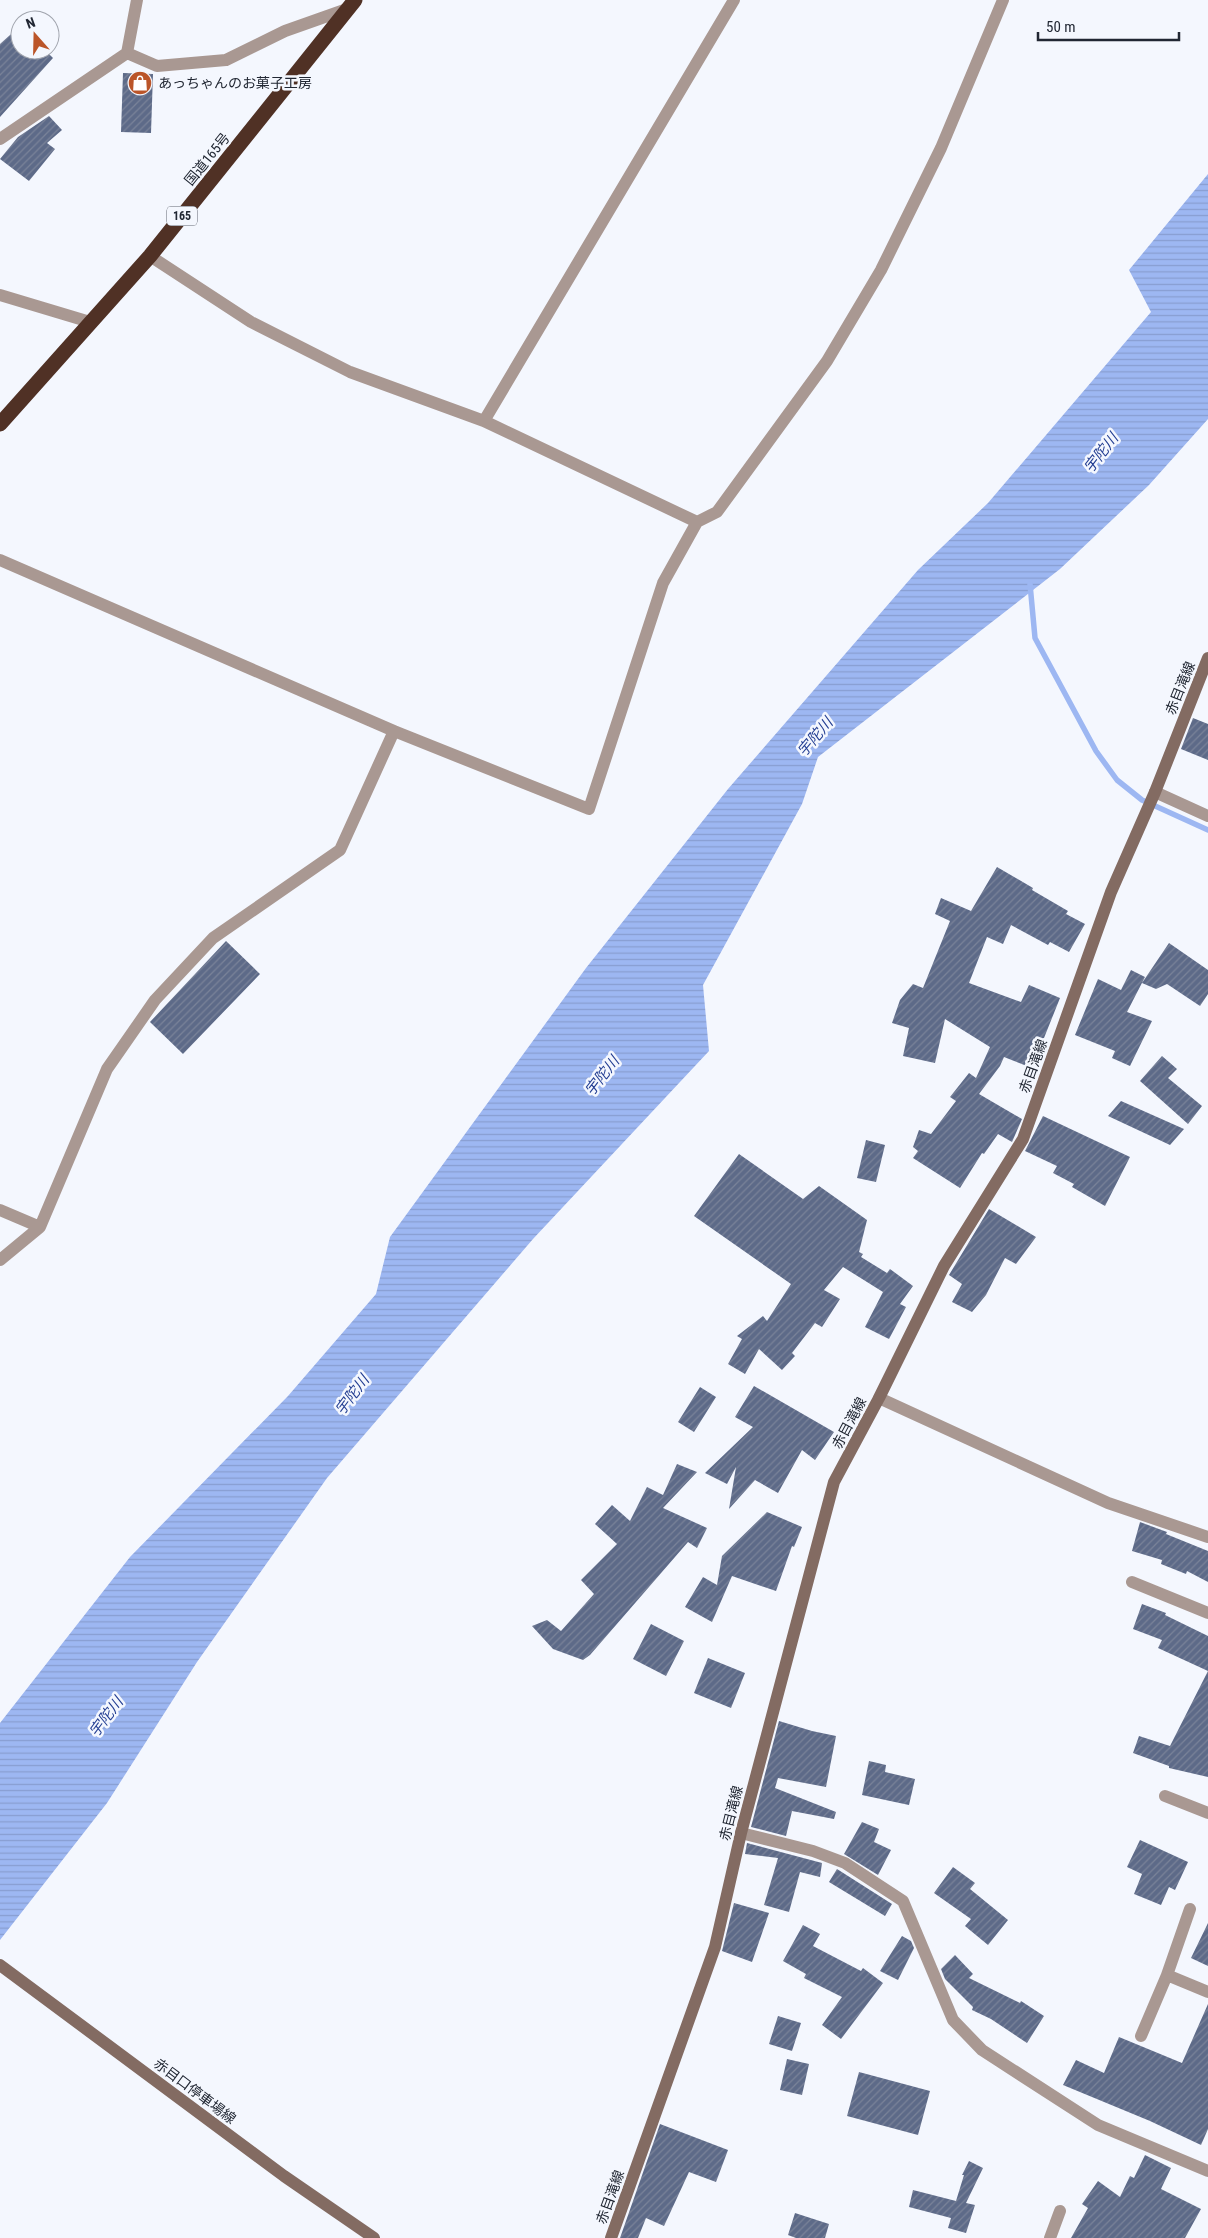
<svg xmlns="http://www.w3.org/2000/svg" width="1208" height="2238" font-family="'Roboto Condensed','Noto Sans JP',sans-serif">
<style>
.water{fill:url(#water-rules)}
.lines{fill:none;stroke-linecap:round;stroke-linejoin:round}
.stream{stroke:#9db7f2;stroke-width:5.5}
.building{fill:url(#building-hatch)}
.street{stroke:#a99892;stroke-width:12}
.secondary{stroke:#836b62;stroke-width:12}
.highway{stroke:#503125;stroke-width:15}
.labels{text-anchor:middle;stroke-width:5;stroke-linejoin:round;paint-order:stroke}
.shield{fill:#f4f7fe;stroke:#606570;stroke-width:1}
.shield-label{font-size:12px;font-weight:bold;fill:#212733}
.poi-label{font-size:14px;fill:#212733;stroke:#f4f7fe;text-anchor:start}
.street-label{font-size:14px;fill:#212733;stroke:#f4f7fe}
.water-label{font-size:15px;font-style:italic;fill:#243f93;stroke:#f4f7fe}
</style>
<defs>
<pattern id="water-rules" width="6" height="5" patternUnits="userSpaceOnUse" patternTransform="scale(1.25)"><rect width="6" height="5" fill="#9db7f2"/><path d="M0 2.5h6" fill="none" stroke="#879dd0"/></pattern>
<pattern id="building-hatch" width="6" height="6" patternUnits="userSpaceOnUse" patternTransform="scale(1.25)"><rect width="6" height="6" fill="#5d6a88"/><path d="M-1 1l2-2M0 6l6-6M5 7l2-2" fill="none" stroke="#7a8399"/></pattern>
</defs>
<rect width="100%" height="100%" fill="#f4f7fe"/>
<!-- water -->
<path class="water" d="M1208 174V419L1149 485 1060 569 818 757 802 804 703 985 709 1051 533 1239 327 1478 197 1662 107 1803 0 1940V1723L130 1557 288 1396 376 1294 390 1237 586 968 728 789 918 570 988 503 1151 312 1129 270Z"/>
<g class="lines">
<!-- stream -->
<path class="stream" d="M1030 584 1035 638 1096 751 1117 780 1142 800 1208 830"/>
</g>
<!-- building -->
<path class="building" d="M20 26V50H45L53 58 0 117V44Z
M123 73 153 74 151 133 121 132Z
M49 116 62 130 47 143 55 149 29 181 0 159 18 137Z
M1193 718 1208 724V760L1181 749Z
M997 867 1033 888 1032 890 1068 911 1066 914 1085 924 1069 952 1050 942 1048 945 1011 925 1003 944 987 937 969 983 1021 1002 1029 985 1060 998 1032 1068 1004 1057 1000 1066 979 1094 1022 1119 1012 1142 998 1134 984 1154 982 1153 960 1188 913 1158 918 1151 913 1147 919 1130 931 1134 956 1101 950 1097 969 1073 976 1078 990 1047 945 1019 935 1063 903 1056 909 1028 892 1023 900 1000 913 984 923 988 950 921 935 914 941 898 971 911Z
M226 941 260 974 183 1054 150 1022Z
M1169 943 1208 970V994L1200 1006 1167 984 1156 989 1142 983Z
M1131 970 1145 977 1127 1012 1152 1021 1130 1066 1112 1058 1115 1051 1075 1035 1098 979 1121 990Z
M1162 1056 1177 1069 1168 1078 1202 1106 1188 1124 1140 1081Z
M1121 1101 1184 1129 1170 1145 1108 1116Z
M1043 1116 1130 1157 1105 1206 1072 1187 1074 1184 1053 1173 1057 1166 1025 1151Z
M866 1140 885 1145 876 1182 857 1178Z
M739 1154 803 1199 819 1186 867 1220 859 1252 863 1254 861 1257 887 1273 890 1269 913 1286 900 1304 906 1307 889 1339 865 1327 883 1292 843 1267 824 1290 840 1299 822 1327 815 1323 792 1353 795 1356 782 1370 759 1349 745 1374 728 1364 742 1339 737 1336 763 1316 767 1321 791 1284 694 1216Z
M989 1209 1036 1237 1016 1264 1005 1258 986 1295 972 1312 952 1302 962 1284 949 1275Z
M754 1386 834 1432 815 1460 802 1450 778 1493 755 1480 729 1509 736 1467 727 1484 705 1473 753 1427 735 1417Z
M700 1387 716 1397 694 1432 678 1422Z
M677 1464 697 1472 663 1508 707 1528 697 1548 688 1542 590 1655 583 1660 553 1649 532 1626 547 1620 561 1631 594 1594 581 1580 617 1544 595 1524 612 1505 630 1521 647 1487 663 1495Z
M767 1512 802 1527 794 1547 792 1546 776 1591 732 1576 712 1622 685 1607 703 1577 717 1585 722 1556Z
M1140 1522 1167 1532 1166 1534 1208 1551V1582L1187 1571 1186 1574 1161 1564 1162 1560 1132 1551Z
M1142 1604 1166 1613 1165 1615 1208 1636V1671L1158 1648 1162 1640 1133 1629Z
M651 1624 684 1641 666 1676 633 1659Z
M708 1658 745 1673 731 1708 694 1693Z
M1208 1671V1777L1169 1768V1766L1133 1753 1139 1736 1170 1746Z
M779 1721 812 1731 836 1736 826 1787 778 1778 775 1788 836 1812 834 1819 792 1811 786 1836 751 1827Z
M869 1761 886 1765 885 1772 915 1779 909 1805 862 1795Z
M862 1822 879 1829 874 1842 891 1850 878 1875 844 1854Z
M1140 1840 1188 1862 1175 1890 1169 1887 1161 1905 1134 1894 1142 1874 1127 1867Z
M747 1843 822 1863 820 1877 800 1872 789 1912 764 1905 778 1858 745 1854Z
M953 1867 975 1883 970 1889 1008 1920 988 1945 965 1926 971 1919 934 1893Z
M837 1869 892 1904 885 1916 829 1882Z
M734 1903 769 1913 752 1962 722 1951Z
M1208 1923V1966L1191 1958Z
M803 1925 820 1934 813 1946 861 1971 863 1968 883 1983 841 2039 822 2025 842 1997 804 1978 806 1974 783 1961Z
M902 1936 911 1941 914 1948 898 1980 880 1971Z
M955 1955 973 1974 969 1978 1020 2003 1021 2001 1044 2016 1027 2043 991 2019 972 2010 973 2007 945 1979 941 1969Z
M1208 2004V2129L1201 2145 1150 2121 1063 2085 1076 2060 1104 2073 1119 2037 1182 2063Z
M778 2016 801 2023 792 2051 769 2044Z
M787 2059 809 2064 802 2095 780 2090Z
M859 2072 930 2091 918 2135 847 2116Z
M660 2124 728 2150 716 2182 689 2172 664 2226 646 2218 638 2238H620Z
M1145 2155 1171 2168 1161 2189 1201 2209 1185 2238H1071L1088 2208 1082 2204 1098 2181 1120 2197 1130 2176 1134 2178Z
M969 2161 983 2168 966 2203 975 2205 966 2233 948 2228 951 2218 909 2207 913 2190 956 2201 964 2175H962Z
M795 2213 829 2224 825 2238H796L788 2235Z"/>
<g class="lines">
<!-- street -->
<path class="street" d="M127 53 157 66 226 60 285 31 350 8
M0 139 127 53 137 0
M150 256 251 322 350 372 484 421 697 522
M0 295 90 322
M484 421 734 0
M0 560 394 731 589 809 663 583 697 522 717 512 827 361 881 270 941 148 1003 0
M1155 792 1208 816
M0 1210 40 1227
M0 1260 40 1227 107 1069 155 1000 213 938 340 850 394 731
M879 1398 1108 1503 1208 1537
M1132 1582 1208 1613
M1165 1796 1208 1813
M741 1833 813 1851 845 1863 903 1901 953 2020 982 2050 1098 2125 1208 2171
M1190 1909 1167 1975 1208 1992
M1141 2036 1167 1975
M1050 2238 1060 2211"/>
<!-- secondary -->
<path class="secondary" d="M0 1965 284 2176 374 2238
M611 2238 715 1947 741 1833 834 1482 879 1398 944 1266 1023 1139 1111 892 1155 792 1208 658"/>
<!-- highway -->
<path class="highway" d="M0 424 150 256 355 0"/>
</g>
<!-- icons -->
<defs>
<g id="shop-disc" transform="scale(1.25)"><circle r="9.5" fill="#bb5529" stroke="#f4f7fe"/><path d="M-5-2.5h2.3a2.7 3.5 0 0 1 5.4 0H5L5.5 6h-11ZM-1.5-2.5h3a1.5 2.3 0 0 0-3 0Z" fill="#fff"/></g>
</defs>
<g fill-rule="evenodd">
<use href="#shop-disc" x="140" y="83"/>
</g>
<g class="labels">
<!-- shield labels -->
<rect class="shield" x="167" y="206.5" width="30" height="19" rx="4"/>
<g class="shield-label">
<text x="182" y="220">165</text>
</g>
<!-- poi labels -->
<g class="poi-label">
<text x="158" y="88">あっちゃんのお菓子工房</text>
</g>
<!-- street labels -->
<g class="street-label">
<text transform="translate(207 159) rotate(-51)" y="5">国道165号</text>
<text transform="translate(1180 688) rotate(-68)" y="5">赤目滝線</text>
<text transform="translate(1033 1066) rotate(-70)" y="5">赤目滝線</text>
<text transform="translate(849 1423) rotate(-62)" y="5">赤目滝線</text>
<text transform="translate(731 1813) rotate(-76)" y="5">赤目滝線</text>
<text transform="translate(195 2091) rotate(37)" y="5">赤目口停車場線</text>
<text transform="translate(610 2197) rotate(-70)" y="5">赤目滝線</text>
</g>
<!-- water labels -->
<g class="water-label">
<text transform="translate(1101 453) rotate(-52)" y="5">宇陀川</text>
<text transform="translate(815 737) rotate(-50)" y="5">宇陀川</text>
<text transform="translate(602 1076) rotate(-52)" y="5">宇陀川</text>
<text transform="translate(352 1395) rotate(-53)" y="5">宇陀川</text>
<text transform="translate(106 1717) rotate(-53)" y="5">宇陀川</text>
</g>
</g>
<!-- north arrow -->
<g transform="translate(35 35) rotate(340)"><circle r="24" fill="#f4f7fe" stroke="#a0a4ad"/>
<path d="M0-4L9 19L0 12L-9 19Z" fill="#bb5529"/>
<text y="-8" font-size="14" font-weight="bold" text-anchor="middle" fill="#212733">N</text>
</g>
<!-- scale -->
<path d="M1038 32v8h141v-8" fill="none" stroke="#212733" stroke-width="2.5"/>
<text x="1046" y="32" font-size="15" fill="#212733" stroke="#f4f7fe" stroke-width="4" paint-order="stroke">50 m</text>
</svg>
